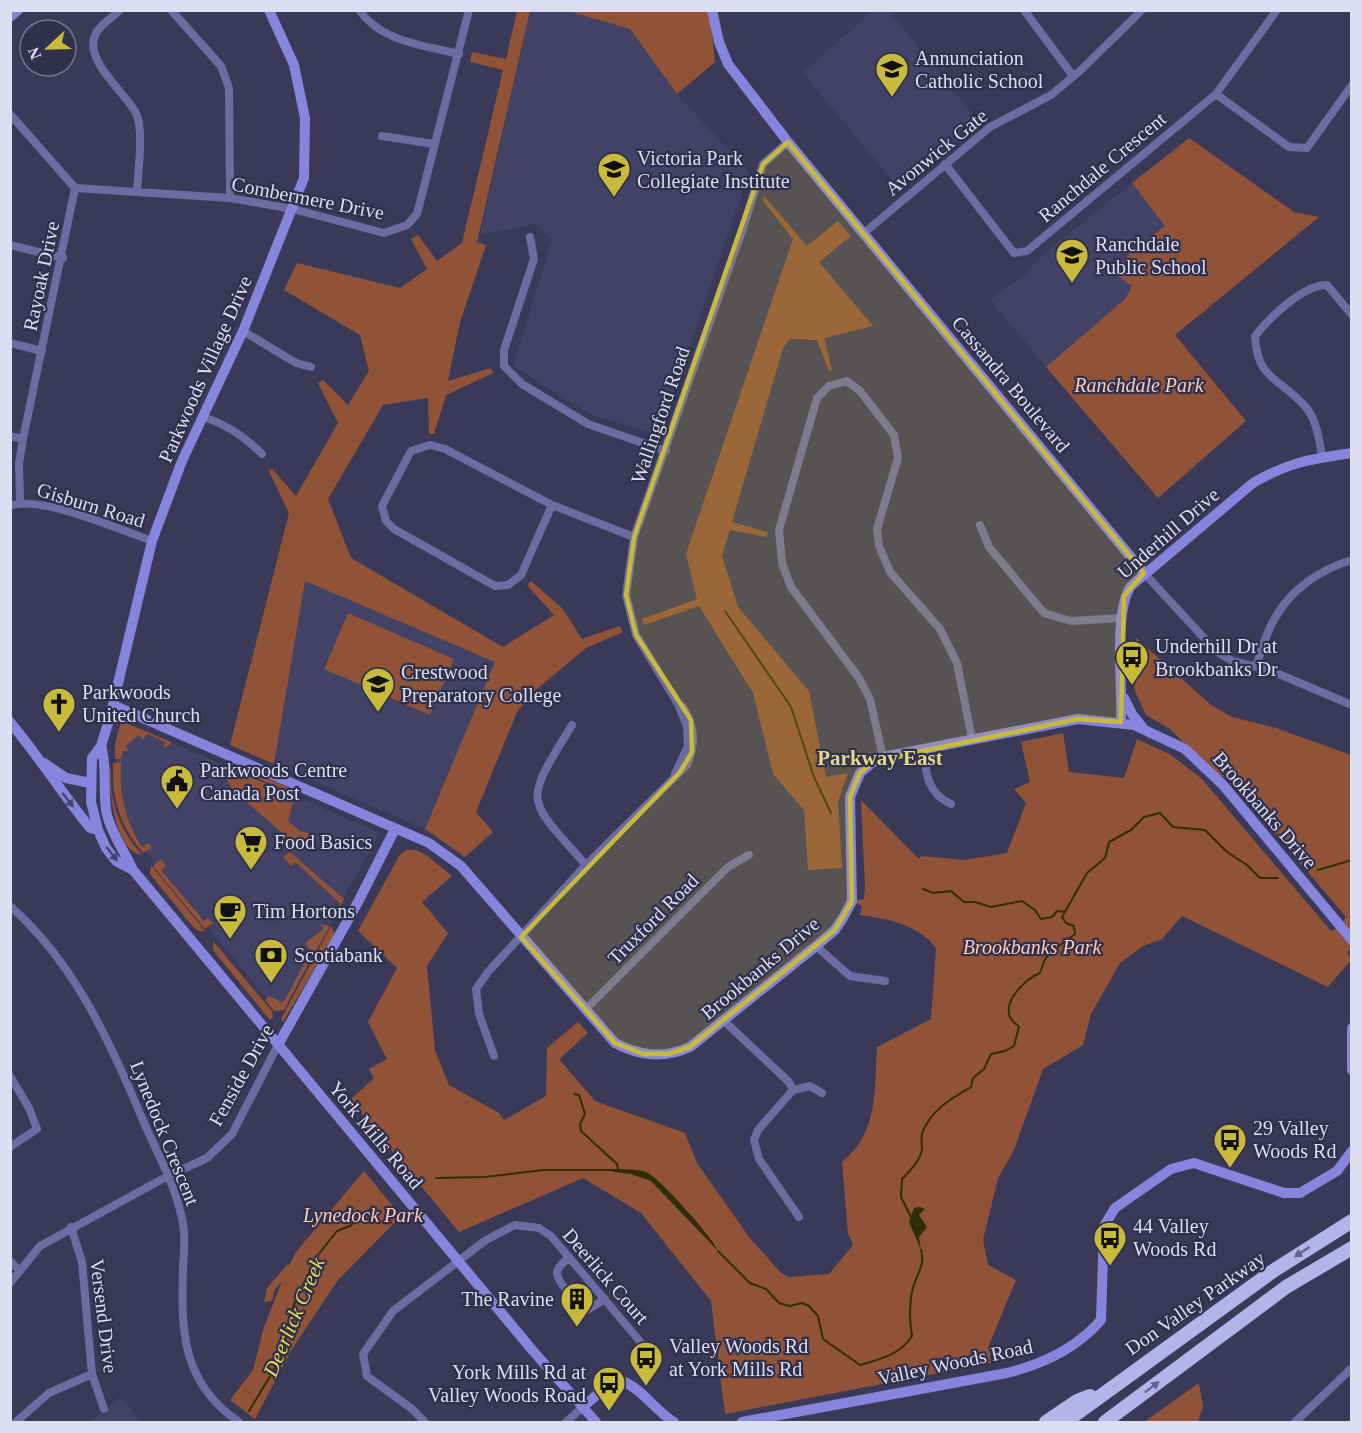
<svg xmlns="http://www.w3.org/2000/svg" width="1362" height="1433" font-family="'Times New Roman',serif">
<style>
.built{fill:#424166}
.green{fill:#915338}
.water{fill:#302d09}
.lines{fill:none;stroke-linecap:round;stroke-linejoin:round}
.stream{stroke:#302d09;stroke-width:2}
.street{stroke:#6c6ca3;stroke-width:8}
.secondary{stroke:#8684dc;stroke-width:10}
.highway{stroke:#b3b4ea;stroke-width:14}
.oneway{fill:#464571}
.oneway2{fill:#64658c}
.marked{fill:#c8bb3b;fill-opacity:0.2;stroke:#c8bb3b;stroke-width:4.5;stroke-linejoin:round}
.labels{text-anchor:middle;stroke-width:4.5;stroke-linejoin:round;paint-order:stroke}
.poi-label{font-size:20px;fill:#dddef1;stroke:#30304d;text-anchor:start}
.street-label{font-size:20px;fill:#dddef1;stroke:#30304d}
.park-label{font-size:20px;font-style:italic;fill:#fdcbb6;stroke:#30304d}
.neighbourhood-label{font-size:21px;font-weight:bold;fill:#e0d98a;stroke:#30304d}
.water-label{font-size:21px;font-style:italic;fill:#eddf4e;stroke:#30304d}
</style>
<rect width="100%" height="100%" fill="#3a3a58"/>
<!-- built -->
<path class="built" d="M530 11H568L630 29 677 94 749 172 660 435 591 415 513 366 552 240 535 224 480 235Z
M872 11H889L980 123 900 190 803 73Z
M1132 183 1165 226 1140 247 1149 256 1125 299 1046 367 990 300 1026 274 1040 257Z
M305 580 496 662 425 829 274 764Z
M124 722 380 833 279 1013 127 829 114 773Z
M120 1397 142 1422H90Z"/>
<!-- green -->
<path class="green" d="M517 11H530L477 242 486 245 460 322 448 381 491 368 493 373 446 395 434 434H429L428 398 383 405 328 499 351 558 503 647 554 615 527 585 531 581 563 609 582 639 620 626 623 632 586 648 532 693 517 712 476 812 493 832 465 857 425 829 495 662 305 581 274 764 230 745 289 513 269 471 272 469 296 496 338 423 318 383 323 380 348 405 369 371 360 335 284 290 297 263 400 288 427 269 411 239 418 235 437 261 462 243 503 70 470 62 472 52 506 59Z
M568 11H710L715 62 677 94 630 29Z
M1189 138 1294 212 1319 217 1175 335 1246 421 1158 498 1046 367 1125 299 1132 286 1114 273 1131 252 1165 226 1132 183Z
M764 196 807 246 838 221 851 236 819 262 873 326 824 338 832 370 829 371 817 340 790 339 783 348 732 522 768 532 767 537 730 530 722 556 738 607 809 691 826 777 848 773 838 801 842 868 808 870 804 810 773 774 753 693 699 606 644 625 642 619 697 599 686 554 793 239 763 201Z
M348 613 454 659 430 715 324 669Z
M1136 638 1211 705 1232 717 1276 728 1351 755 1352 949 1347 952 1351 960 1328 987 1182 916 1162 939 1143 946 1120 963 1091 1014 1083 1045 1043 1069 1014 1150 998 1178 983 1240 988 1265 1016 1280 989 1345 991 1363 725 1414 711 1301 641 1213 583 1178 459 1232 350 1100 374 1078 369 1069 387 1059 368 1022 397 968 358 931 399 856 406 850H416L426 855 452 876 422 902 448 933 427 966 435 1050 449 1085 499 1113 504 1120 546 1096 547 1048 578 1022 588 1033 559 1059 595 1101 685 1133 697 1163 749 1237 781 1273 789 1277 829 1274 853 1245 848 1233 842 1162C879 1132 874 1090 877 1047L931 1019 936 948C918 924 887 919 860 915L862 906 851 901 864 899 865 887 861 800 919 859 921 856 965 860 1007 853 1026 803 1014 789 1030 782 1021 742 1063 733 1069 772 1124 778 1137 739 1171 755 1202 779 1331 931 1340 927 1346 917 1228 778 1215 774 1170 729 1146 715 1135 691 1131 645 1136 650Z
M121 721 171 742 170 745 163 748 165 742 147 734 143 740 139 735 126 746 129 751H123L121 759H115V744Z
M121 762C119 793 125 821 142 847L148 843 152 848 143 853C119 824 112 800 113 763Z
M110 763C111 768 111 778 111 786 114 814 124 834 142 855 114 852 108 784 110 763Z
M231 763 294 790 295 795 228 765Z
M227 767 295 796 288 821 300 831 317 835 303 851 234 791 225 777Z
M290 852 344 899 335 917 340 903 295 862 291 866 283 857Z
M161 859 166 866 161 870 204 921 208 918 213 923 205 929 153 866Z
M151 865 205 931H199L193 927 150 874Z
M320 924 330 926 313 956 309 954 310 950 305 943 324 929Z
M331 926 335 934 283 1022 281 1019Z
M213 941 272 1011 273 1017 270 1020 213 950Z
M308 957 311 959 284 1010 274 1011 265 1000 269 996 283 1003Z
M364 1171 401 1216 338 1280 292 1349 255 1419 230 1400 253 1370 263 1330 282 1281 274 1291 272 1301 264 1302 267 1288 288 1264 289 1266 296 1252Z
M1199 1383 1203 1406 1198 1422H1144Z"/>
<!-- water -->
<path class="water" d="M613 1169C622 1169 638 1169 646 1172 659 1177 714 1239 718 1251L651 1181 631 1174 613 1172Z
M920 1207 925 1209 919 1215 927 1227 919 1237 921 1250 909 1222 914 1208Z"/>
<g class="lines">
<!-- stream -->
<path class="stream" d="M725 611 791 707 814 777 831 813
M1318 870 1352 860
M923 889 933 893 951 891 964 902H975L991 907 1022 901 1035 910 1041 919 1052 917 1057 911 1065 912
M574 1094 579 1095 585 1114 580 1124 581 1131 617 1164 618 1169
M436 1178 485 1177 543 1170H613
M911 1217 901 1197 902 1179C909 1172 921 1160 922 1149 922 1142 920 1137 923 1131 933 1108 951 1099 971 1087L973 1078 984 1069 991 1054 1005 1051 1014 1046 1019 1027C1016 1023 1012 1022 1010 1017 1003 1000 1026 979 1040 973L1045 959 1052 951 1075 934 1074 926 1066 923 1062 917 1087 873 1105 858 1109 842 1131 830 1144 817 1160 813 1173 827 1205 830 1227 852 1247 865 1260 878H1278
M718 1251 750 1283 766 1289 779 1303 790 1306 802 1303 809 1306 818 1316 823 1339 860 1365C880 1359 900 1355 912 1336 909 1321 909 1296 915 1282 919 1271 925 1263 921 1250
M249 1411 275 1368 294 1304 317 1256 337 1231 350 1226 373 1207"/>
<!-- street -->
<path class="street" d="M120 10C113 17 100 25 96 33 82 60 125 92 136 113 144 130 138 172 137 192
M171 10 221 66 229 88 230 198
M359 10C382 42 422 45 459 54
M1024 10 1073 76
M1216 94 1289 147 1307 148 1352 85
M10 114 75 188 230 198 293 209 384 233 407 225 417 214 469 10
M382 136 434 144
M945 164 1014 253 1027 251 1216 94 1277 10
M864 233 990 127 1051 95 1081 70 1142 10
M530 237 534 259 504 350V366L522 384 588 424 666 451
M10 245 63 258
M243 331 296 363 311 367
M10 343 42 351
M203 417C227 424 245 437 262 454
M10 436 23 439
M1322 457C1319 439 1317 419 1304 405 1278 377 1257 379 1255 336 1269 318 1304 284 1327 285L1352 315
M20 502 19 463 23 439 75 188
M552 505 521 575 508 585 495 586 394 529 386 521 382 506 411 451 430 445 445 449 552 505 634 537
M10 506C39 494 121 530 152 541
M980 525 989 547 1044 613 1071 621 1121 618
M1144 573 1216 651 1232 661 1269 670 1352 705
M1256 666C1262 650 1266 632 1275 618 1291 589 1321 569 1352 560
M572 725C523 805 525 796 586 865
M924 749C925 773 928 794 951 804
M883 757 870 699 859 678 791 587 782 563 779 530 817 398 829 386 847 381 860 391 894 435 898 458 877 529 879 546 890 572 940 629 957 663 972 739
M675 774 688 746 687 726 678 704 636 635 626 595 634 537 743 228 763 164 788 142
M10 906C77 965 111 1045 145 1125 158 1154 174 1184 181 1214 186 1232 184 1251 183 1269 181 1332 182 1383 239 1422
M816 946 850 976 885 981
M585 1010 728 867 749 855
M724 1021 789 1082 793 1090
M494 1056 479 1014 476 989 488 972 586 865 687 765C696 743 695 727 683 707L678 704
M10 1076 29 1108 37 1129 10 1147
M799 1217 759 1159 754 1140 758 1130 793 1090 810 1086 822 1093
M71 1227 82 1262 92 1374 104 1409
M569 1257C565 1261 558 1266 557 1272 556 1282 579 1305 587 1310L605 1299
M10 1261 20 1271
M10 1283 40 1246 166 1177 207 1158 232 1134 278 1045
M16 1422 49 1393 92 1374
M425 1422 412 1409 367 1376 363 1354 393 1311 486 1240 515 1225 539 1228 551 1236 643 1345 648 1354 650 1368
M566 1422 583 1407
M1295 1422 1352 1368"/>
<!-- secondary -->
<path class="secondary" d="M712 10 719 42 728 64 788 142 1144 573
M10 17 18 10
M1124 698 1132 714 1143 728
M113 705 429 843 461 866 615 1043C640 1056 663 1059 690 1047L816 946 835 930 843 918 852 901 850 797 860 773 872 763 883 757 1078 719 1134 725 1185 749 1223 785 1352 940
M10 722C39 757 62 793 90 828L98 830
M1121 722C1123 687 1113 612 1131 586L1253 483C1289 462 1311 459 1352 453
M101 746C108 768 102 792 107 815 112 835 125 852 133 870L533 1351 596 1422
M44 763 66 778 90 783
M133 870 116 861 106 848 98 830 91 802 92 758 101 746 110 717 152 541 182 461 243 331 304 178 305 118 294 65 269 10
M1352 1028V1070
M278 1045 358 902 395 829
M583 1407 608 1385 622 1381C643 1389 655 1411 674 1422
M742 1422 1007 1373C1043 1364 1077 1348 1101 1320L1104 1226 1115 1208 1171 1169 1194 1163 1284 1193H1300L1337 1171 1352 1151"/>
<!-- highway -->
<path class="highway" d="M1046 1422 1077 1401 1090 1396
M1065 1422 1273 1271 1352 1221
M1105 1422 1286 1287 1352 1248"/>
</g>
<!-- one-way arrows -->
<defs><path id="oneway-solid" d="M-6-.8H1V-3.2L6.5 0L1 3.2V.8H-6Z" transform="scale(1.5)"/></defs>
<g class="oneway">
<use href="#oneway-solid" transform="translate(68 800) rotate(52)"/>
<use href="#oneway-solid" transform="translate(112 854) rotate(52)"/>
</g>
<g class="oneway2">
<use href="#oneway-solid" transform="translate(1302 1252) rotate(147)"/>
<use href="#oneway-solid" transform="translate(1152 1387) rotate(-37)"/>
</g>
<!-- marked area -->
<path class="marked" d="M788 142 1144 573 1124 596 1121 722 1078 719 875 761 860 773 850 797 852 901 835 930 690 1047 669 1054H643L615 1043 521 937 680 772 692 752 691 720 636 635 626 595 634 537 763 164Z"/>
<!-- icons -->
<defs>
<g id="school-pin" transform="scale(1.725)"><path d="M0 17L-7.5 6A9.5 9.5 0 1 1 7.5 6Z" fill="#c8bb3b" stroke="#30304d"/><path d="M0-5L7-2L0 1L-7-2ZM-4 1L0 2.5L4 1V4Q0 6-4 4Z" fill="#111"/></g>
<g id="bus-pin" transform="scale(1.725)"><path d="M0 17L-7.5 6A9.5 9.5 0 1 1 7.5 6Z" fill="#c8bb3b" stroke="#30304d"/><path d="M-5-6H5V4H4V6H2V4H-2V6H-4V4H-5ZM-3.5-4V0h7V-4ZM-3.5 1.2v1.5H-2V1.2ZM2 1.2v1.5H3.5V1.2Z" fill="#111"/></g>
<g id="church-pin" transform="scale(1.725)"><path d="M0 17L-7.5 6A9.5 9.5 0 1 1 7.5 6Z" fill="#c8bb3b" stroke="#30304d"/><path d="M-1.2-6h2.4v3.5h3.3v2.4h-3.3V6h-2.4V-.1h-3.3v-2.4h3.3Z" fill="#111"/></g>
<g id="civic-pin" transform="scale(1.725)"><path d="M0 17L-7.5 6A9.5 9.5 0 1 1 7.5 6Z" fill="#c8bb3b" stroke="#30304d"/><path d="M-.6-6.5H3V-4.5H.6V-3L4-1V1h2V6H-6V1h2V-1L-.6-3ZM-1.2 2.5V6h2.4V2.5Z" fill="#111"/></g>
<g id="supermarket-pin" transform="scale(1.725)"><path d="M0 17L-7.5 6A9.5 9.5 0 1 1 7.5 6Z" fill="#c8bb3b" stroke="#30304d"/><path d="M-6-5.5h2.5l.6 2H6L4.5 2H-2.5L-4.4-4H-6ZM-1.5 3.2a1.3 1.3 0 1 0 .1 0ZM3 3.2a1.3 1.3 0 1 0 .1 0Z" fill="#111"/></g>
<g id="cafe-pin" transform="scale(1.725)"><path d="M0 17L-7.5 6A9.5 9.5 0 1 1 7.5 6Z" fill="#c8bb3b" stroke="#30304d"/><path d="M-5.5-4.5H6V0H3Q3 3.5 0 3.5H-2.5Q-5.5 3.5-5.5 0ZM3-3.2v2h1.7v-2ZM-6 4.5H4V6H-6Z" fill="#111"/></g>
<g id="bank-pin" transform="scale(1.725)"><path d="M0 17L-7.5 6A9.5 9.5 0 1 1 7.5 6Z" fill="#c8bb3b" stroke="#30304d"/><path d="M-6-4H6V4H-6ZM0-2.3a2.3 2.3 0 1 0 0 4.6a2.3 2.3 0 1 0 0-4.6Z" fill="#111"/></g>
<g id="building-pin" transform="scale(1.725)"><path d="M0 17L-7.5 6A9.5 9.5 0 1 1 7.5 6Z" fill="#c8bb3b" stroke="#30304d"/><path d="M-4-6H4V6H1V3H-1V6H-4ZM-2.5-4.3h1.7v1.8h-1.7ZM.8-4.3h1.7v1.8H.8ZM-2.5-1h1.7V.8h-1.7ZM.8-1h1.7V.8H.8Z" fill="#111"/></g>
</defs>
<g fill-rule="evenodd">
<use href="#school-pin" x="892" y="69"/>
<use href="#school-pin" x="614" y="169"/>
<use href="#school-pin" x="1072" y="255"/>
<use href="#bus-pin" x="1132" y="657"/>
<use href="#school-pin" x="378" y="684"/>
<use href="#church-pin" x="59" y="704"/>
<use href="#civic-pin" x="177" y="781"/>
<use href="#supermarket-pin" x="251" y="842"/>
<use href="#cafe-pin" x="230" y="911"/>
<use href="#bank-pin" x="271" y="955"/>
<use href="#bus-pin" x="1230" y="1140"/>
<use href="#bus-pin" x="1110" y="1238"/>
<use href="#building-pin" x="577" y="1299"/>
<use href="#bus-pin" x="646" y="1358"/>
<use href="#bus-pin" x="609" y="1383"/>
</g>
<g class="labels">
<!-- poi labels -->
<g class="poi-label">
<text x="915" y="65">Annunciation<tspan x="915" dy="23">Catholic School</tspan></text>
<text x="637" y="165">Victoria Park<tspan x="637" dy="23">Collegiate Institute</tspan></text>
<text x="1095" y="251">Ranchdale<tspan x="1095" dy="23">Public School</tspan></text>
<text x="1155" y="653">Underhill Dr at<tspan x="1155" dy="23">Brookbanks Dr</tspan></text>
<text x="401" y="679">Crestwood<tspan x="401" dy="23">Preparatory College</tspan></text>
<text x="82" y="699">Parkwoods<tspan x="82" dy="23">United Church</tspan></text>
<text x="200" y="777">Parkwoods Centre<tspan x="200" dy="23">Canada Post</tspan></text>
<text x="274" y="849">Food Basics</text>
<text x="253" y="918">Tim Hortons</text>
<text x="294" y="962">Scotiabank</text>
<text x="1253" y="1135">29 Valley<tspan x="1253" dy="23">Woods Rd</tspan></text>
<text x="1133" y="1233">44 Valley<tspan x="1133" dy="23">Woods Rd</tspan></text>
<text x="554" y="1306" text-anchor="end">The Ravine</text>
<text x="669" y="1353">Valley Woods Rd<tspan x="669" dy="23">at York Mills Rd</tspan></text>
<text x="586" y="1379" text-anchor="end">York Mills Rd at<tspan x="586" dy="23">Valley Woods Road</tspan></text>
</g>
<!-- street labels -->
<g class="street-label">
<text transform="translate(936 152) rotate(-39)" y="7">Avonwick Gate</text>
<text transform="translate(1102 167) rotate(-40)" y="7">Ranchdale Crescent</text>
<text transform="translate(308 198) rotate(11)" y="7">Combermere Drive</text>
<text transform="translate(41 276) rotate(-78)" y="7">Rayoak Drive</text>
<text transform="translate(205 369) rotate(-66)" y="7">Parkwoods Village Drive</text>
<text transform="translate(1011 384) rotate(50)" y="7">Cassandra Boulevard</text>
<text transform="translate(660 415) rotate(-71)" y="7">Wallingford Road</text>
<text transform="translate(91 505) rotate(17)" y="7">Gisburn Road</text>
<text transform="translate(1168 533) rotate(-41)" y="7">Underhill Drive</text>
<text transform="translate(1265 810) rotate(49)" y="7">Brookbanks Drive</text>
<text transform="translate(653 919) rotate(-45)" y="7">Truxford Road</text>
<text transform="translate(760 968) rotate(-40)" y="7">Brookbanks Drive</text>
<text transform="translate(241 1075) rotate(-61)" y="7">Fenside Drive</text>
<text transform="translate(165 1133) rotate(68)" y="7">Lynedock Crescent</text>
<text transform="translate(376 1135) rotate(50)" y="7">York Mills Road</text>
<text transform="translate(606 1276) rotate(49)" y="7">Deerlick Court</text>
<text transform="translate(1195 1303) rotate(-35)" y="7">Don Valley Parkway</text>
<text transform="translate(104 1316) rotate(83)" y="7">Versend Drive</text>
<text transform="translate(955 1362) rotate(-12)" y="7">Valley Woods Road</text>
</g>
<!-- park labels -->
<g class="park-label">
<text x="1139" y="392">Ranchdale Park</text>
<text x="1032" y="954">Brookbanks Park</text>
<text x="363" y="1222">Lynedock Park</text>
</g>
<!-- neighbourhood labels -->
<g class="neighbourhood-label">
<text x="880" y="765">Parkway East</text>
</g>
<!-- water labels -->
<g class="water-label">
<text transform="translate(294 1317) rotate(-67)" y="7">Deerlick Creek</text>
</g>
</g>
<!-- border -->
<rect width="1362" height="1433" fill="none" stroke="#dddef1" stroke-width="24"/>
<!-- north arrow -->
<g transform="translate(48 48) rotate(248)"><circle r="28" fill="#30304d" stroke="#75768f" stroke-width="1.5"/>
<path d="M0-4.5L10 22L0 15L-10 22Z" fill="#c8bb3b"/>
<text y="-9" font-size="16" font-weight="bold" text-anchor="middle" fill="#dddef1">N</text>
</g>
</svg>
